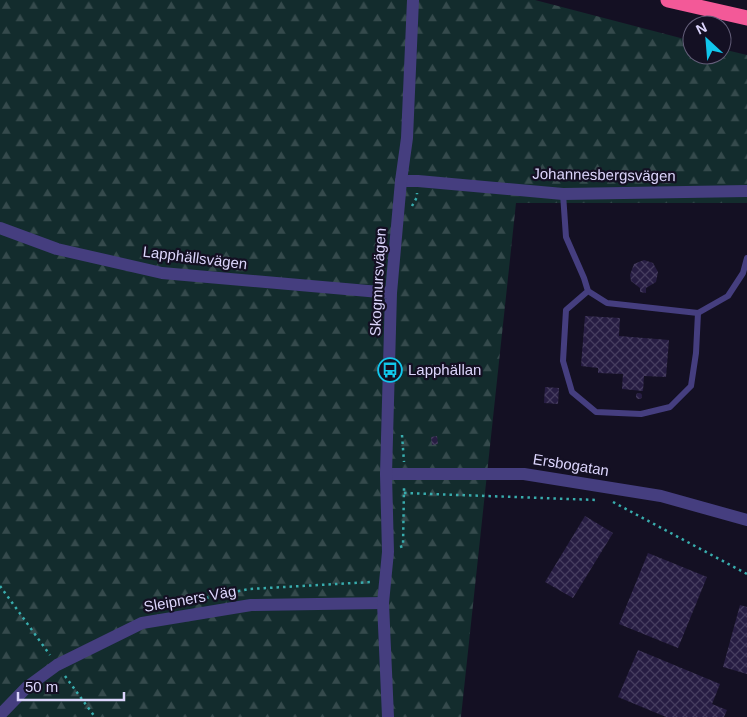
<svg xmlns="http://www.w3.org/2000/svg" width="747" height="717" font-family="Helvetica,sans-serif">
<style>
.forest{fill:url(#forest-firs)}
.building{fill:url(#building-cross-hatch)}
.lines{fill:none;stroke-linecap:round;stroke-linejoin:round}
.path{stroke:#38acad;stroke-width:2.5;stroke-dasharray:2.5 4;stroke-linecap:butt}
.service{stroke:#453e7f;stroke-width:6}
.minor{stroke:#453e7f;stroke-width:12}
.tertiary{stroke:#453e7f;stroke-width:12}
.motorway{stroke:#f35998;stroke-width:15}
.labels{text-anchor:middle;stroke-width:4.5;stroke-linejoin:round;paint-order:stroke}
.street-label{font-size:15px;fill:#dcd5fc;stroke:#141023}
.poi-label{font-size:15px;fill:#dcd5fc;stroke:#141023;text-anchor:start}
</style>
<defs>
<pattern id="forest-firs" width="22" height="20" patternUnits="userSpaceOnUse" patternTransform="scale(1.25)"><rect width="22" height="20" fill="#132c2d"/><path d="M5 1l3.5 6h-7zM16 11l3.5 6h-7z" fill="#354a4c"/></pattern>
<pattern id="building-cross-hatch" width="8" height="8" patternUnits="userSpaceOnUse" patternTransform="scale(1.25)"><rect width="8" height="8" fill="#271d43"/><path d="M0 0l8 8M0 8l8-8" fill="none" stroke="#463d5f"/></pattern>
</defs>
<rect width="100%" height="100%" fill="#141023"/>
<!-- forest -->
<path class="forest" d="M0 0H535L692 41V55H722V49L747 55V203H516L461 717H0Z"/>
<!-- building -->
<path class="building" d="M644 260 653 263 658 272 656 282 646 288V293L640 292V288L631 281 630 275 634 264Z
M585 316 620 318 619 336 669 340 666 377 644 376 643 391 622 389 623 374 598 373V368L581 366Z
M395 364 399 365 398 373H395Z
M545 387 559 388 558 404 544 403Z
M636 396a3 3 0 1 1 6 0a3 3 0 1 1-6 0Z
M437 436 438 444 432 445 431 437Z
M585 516 613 533 573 598 545 582Z
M648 553 707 577 678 648 619 624Z
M740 605 747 607V674L723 667Z
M638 650 720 684 712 704 727 710 724 717H666L618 697Z"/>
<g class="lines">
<!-- path -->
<path class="path" d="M412 206 417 197V193
M402 435 404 462
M404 493 597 500
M613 502 747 574
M400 547 403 546 404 488
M0 586 50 655
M206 598 249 589 372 582
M65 676 95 717"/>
<!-- service -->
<path class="service" d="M563 194 566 237 584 278 588 291 607 303 698 313 728 296 743 273 747 258
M588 291 566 310 563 361 572 392 596 412 641 414 670 407 691 386 696 353 698 313"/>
<!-- minor -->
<path class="minor" d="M401 181H418L563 194 747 191
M386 474H524L661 496 747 520
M0 715 27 687 57 665 142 623 251 605 383 603"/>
<!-- tertiary -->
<path class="tertiary" d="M0 228 57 249 162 273 391 293
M388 717 383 603 388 552 386 474 391 293 401 181 407 138 413 0"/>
<!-- motorway -->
<path class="motorway" d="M668 0 747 18"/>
</g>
<!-- icons -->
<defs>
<g id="bus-ring" transform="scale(1.25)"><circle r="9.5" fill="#141023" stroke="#11c7ec" stroke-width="1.5"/><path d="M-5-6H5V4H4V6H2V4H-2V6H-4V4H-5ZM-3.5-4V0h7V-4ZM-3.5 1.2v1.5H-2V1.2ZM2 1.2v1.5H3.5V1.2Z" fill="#11c7ec"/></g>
</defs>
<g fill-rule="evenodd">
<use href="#bus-ring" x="390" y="370"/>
</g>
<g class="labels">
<!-- street labels -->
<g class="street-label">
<text transform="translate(604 175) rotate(1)" y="5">Johannesbergsvägen</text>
<text transform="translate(195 258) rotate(7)" y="5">Lapphällsvägen</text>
<text transform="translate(378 282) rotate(-87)" y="5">Skogmursvägen</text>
<text transform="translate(571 465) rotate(9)" y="5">Ersbogatan</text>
<text transform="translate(190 599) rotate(-10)" y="5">Sleipners Väg</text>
</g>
<!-- poi labels -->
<g class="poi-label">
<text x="408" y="375">Lapphällan</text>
</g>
</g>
<!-- north arrow -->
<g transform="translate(707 40) rotate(334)"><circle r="24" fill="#141023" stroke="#645f7a"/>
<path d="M0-4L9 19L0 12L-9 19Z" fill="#11c7ec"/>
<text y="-8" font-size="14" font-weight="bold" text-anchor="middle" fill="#dcd5fc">N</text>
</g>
<!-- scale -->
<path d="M18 692v8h106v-8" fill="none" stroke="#dcd5fc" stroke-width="2.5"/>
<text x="25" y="692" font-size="15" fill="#dcd5fc" stroke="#141023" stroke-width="4" paint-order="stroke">50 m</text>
</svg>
